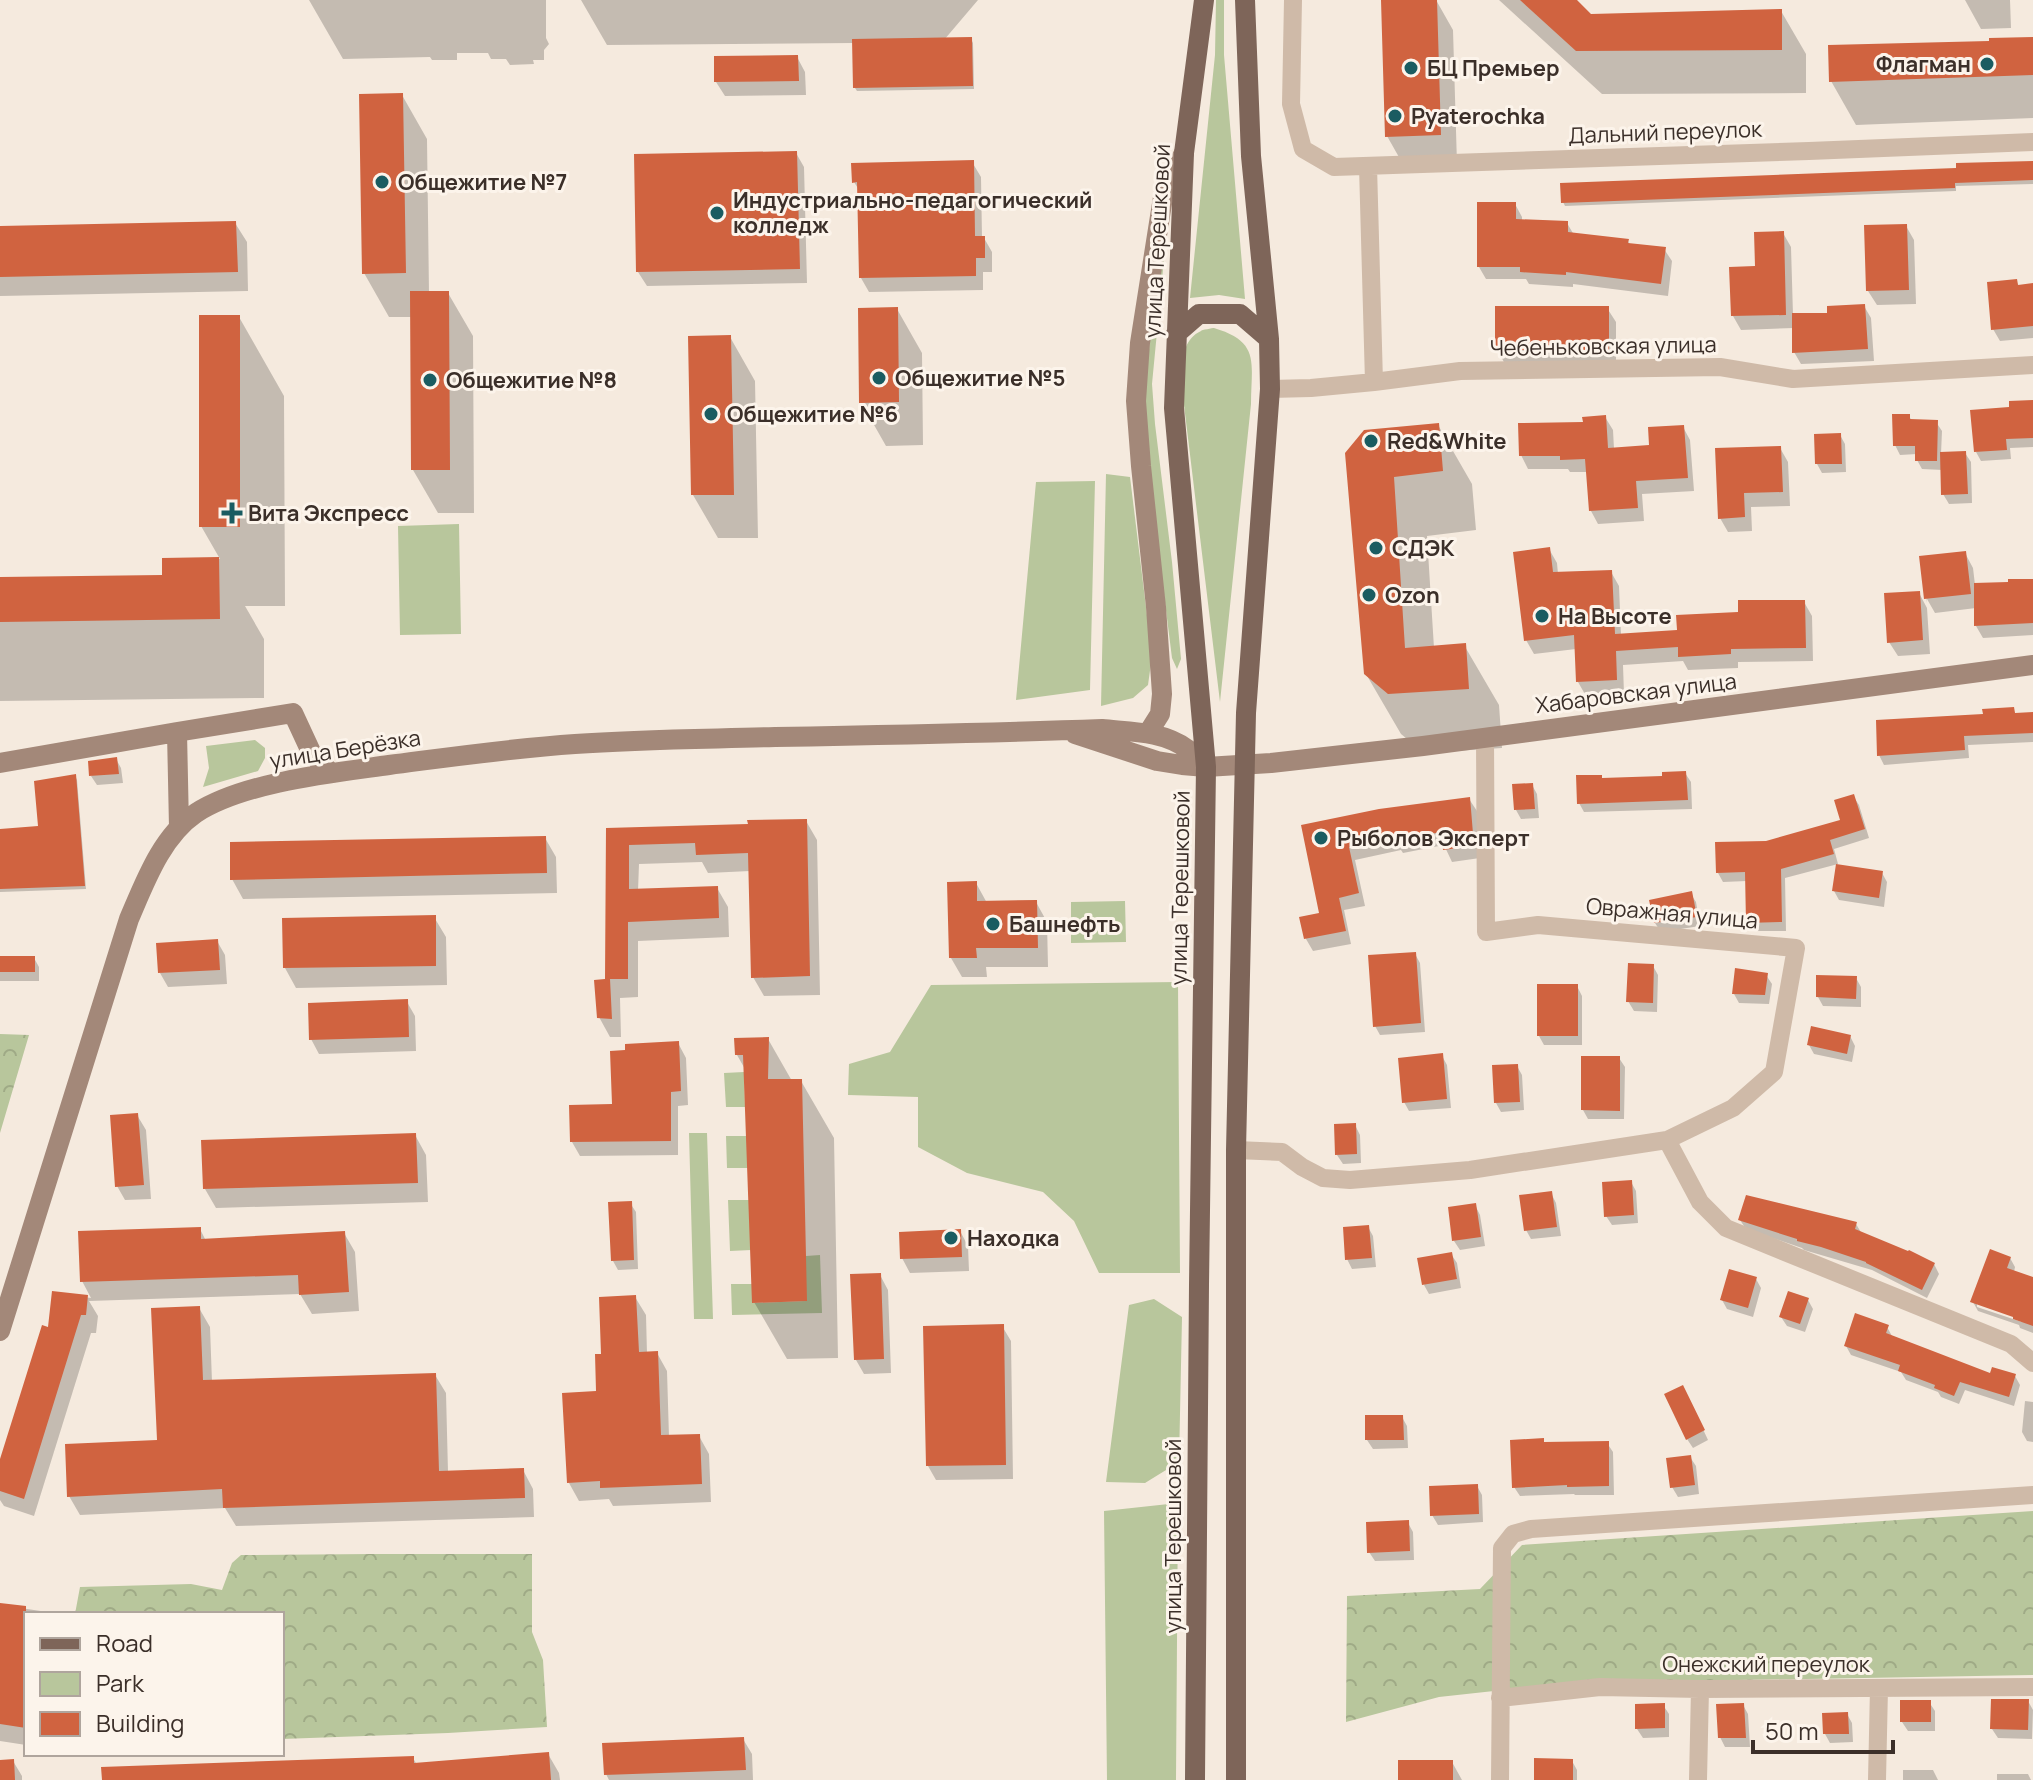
<svg xmlns="http://www.w3.org/2000/svg" width="2033" height="1780" font-family="Manrope,sans-serif">
<style>
.green{fill:#b8c69c}
.forest{fill:url(#forest-crowns)}
.shadow{fill:#0003;fill-rule:evenodd}
.building{fill:#d06340}
.lines{fill:none;stroke-linecap:round;stroke-linejoin:round}
.street{stroke:#cfbaa8;stroke-width:18}
.secondary{stroke:#a38879;stroke-width:20}
.primary{stroke:#7e6559;stroke-width:20}
.poi-dot{fill:#1a5c61;stroke:#fcf4eb;stroke-width:3}
.labels{text-anchor:middle;stroke-width:6;stroke-linejoin:round;paint-order:stroke}
.poi-label{font-size:22px;font-weight:bold;fill:#3b2f29;stroke:#fcf4eb;text-anchor:start}
.street-label{font-size:22px;fill:#3b2f29;stroke:#fcf4eb}
</style>
<defs>
<pattern id="forest-crowns" width="20" height="18" patternUnits="userSpaceOnUse" patternTransform="scale(2)"><rect width="20" height="18" fill="#b8c69c"/><path d="M2 6a3 3 0 1 1 6 0M12 15a3 3 0 1 1 6 0" fill="none" stroke="#9faa86"/></pattern>
</defs>
<rect width="100%" height="100%" fill="#f5eade"/>
<!-- green -->
<path class="green" d="M1216 0H1224V55L1245 299 1219 295 1190 298 1215 55Z
M1170 197 1152 384 1155 424 1172 562 1181 659 1177 669 1172 658 1143 427 1145 383 1165 217Z
M1214 328C1261 342 1251 363 1251 404L1220 702 1184 405C1183 381 1175 343 1201 331 1201 330 1213 328 1214 328Z
M1106 474 1130 477 1152 656 1148 685 1133 698 1101 706Z
M1095 481 1090 690 1016 700 1036 482Z
M459 524 461 634 400 635 398 526Z
M255 740 265 748V758L258 771 203 787 209 768 206 746Z
M1125 901 1126 942 1071 943V902Z
M1178 982 1180 1273H1099L1074 1221 1043 1192 967 1173 918 1147V1097L848 1095 849 1064 890 1052 931 985Z
M744 1072 745 1107H726L724 1073Z
M689 1133H707L713 1319H694Z
M726 1136H747L748 1168H727Z
M728 1200H749L751 1250 730 1251Z
M820 1255 822 1313 732 1315 731 1284H752V1303L806 1301V1256Z
M1154 1299 1182 1317 1179 1462 1145 1483 1106 1482 1129 1305Z
M1178 1503 1176 1780H1107L1104 1511Z"/>
<!-- forest -->
<path class="forest" d="M0 1034 29 1035 0 1133Z
M2033 1511V1675L1567 1683 1439 1697 1346 1722 1347 1596 1480 1589 1522 1545Z
M372 1554H532V1632L543 1660 547 1727 448 1733 282 1739V1614H75L80 1587 191 1584 222 1590 232 1563 241 1555Z"/>
<!-- shadow -->
<path class="shadow" d="M309 0H546V38L549 44 544 50V60H533L534 64 510 65 506 59H491L488 53H457V60H432L430 57 343 59Z
M581 0H978L944 40 971 39 973 43 974 89 857 91 855 88 854 43 607 45Z
M1383 0H1436L1453 30 1457 164 1404 166 1387 136Z
M1499 0H1574L1590 16 1781 11 1806 54V93L1602 94Z
M1965 0H2010L2011 28 1981 29Z
M2033 39V118L1856 125 1831 81Z
M797 57 805 72 806 95 725 96 716 82Z
M402 95 427 139 429 293H448L473 336 474 513H438L413 470V317H389L364 273Z
M796 153 804 167 807 283 647 286 638 272Z
M972 162 981 177 982 238H984L992 252V272H983V290L869 292 861 278 859 190 854 182Z
M2033 163V184L1956 186V191L1565 206 1563 202Z
M1515 204 1522 217V221L1567 223 1574 235 1628 241 1630 245 1664 249 1672 261 1668 296 1573 284V287L1529 284 1526 279H1486L1479 267Z
M235 223 247 242 248 291 0 296V228Z
M1906 226 1914 240 1916 304 1877 305 1868 291Z
M1783 233 1791 247 1793 315H1829L1864 306 1871 318 1874 361 1801 364 1794 352V328L1741 330 1733 316 1757 268Z
M2016 281 2019 286 2033 285V338L2000 341 1993 329Z
M1607 308 1616 322V363L1505 364 1497 349Z
M897 309 922 353 923 445 886 446 861 402Z
M239 317 284 396 285 606H245L264 639V698L0 701V579L164 577V560L220 559 201 526Z
M730 337 755 381 758 538H718L693 495Z
M2033 403V447L2010 448 2011 459 1981 461 1976 452Z
M1909 416 1912 421 1936 422 1942 431 1941 454 1965 453 1971 462 1972 503 1949 504 1943 494V470L1922 469 1917 460V454L1900 455 1895 445Z
M1605 417 1613 430 1614 449 1651 447 1683 427 1690 440 1694 491 1642 494 1644 521 1598 524 1591 511 1588 472H1570L1568 469H1528L1521 455 1585 424Z
M1438 425 1472 484 1476 530 1427 536 1434 648 1464 645 1499 705 1502 748 1424 753 1401 734 1366 674 1347 454Z
M1840 435 1845 444 1846 472 1822 473 1817 464Z
M1780 448 1788 462 1790 506 1751 507 1752 531 1728 532 1720 518Z
M1549 549 1557 563 1558 574 1611 572 1619 586 1621 635 1679 632 1740 614 1804 602 1812 616 1813 661 1738 662V668L1688 670 1683 661 1623 665 1624 694 1586 696 1578 682 1576 649 1534 654 1526 640Z
M1965 553 1973 568 1975 585 2033 581V635L1983 638 1976 626V608L1935 613 1927 599V603L1922 558Z
M1919 593 1927 608 1930 654 1898 656 1889 642Z
M2013 709 2016 715 2033 714V742L1968 745 1969 758 1884 765 1879 755 1985 716Z
M116 759 121 768 123 783 97 785 91 776Z
M1685 773 1691 782 1692 809 1584 812 1579 803 1602 780 1665 778Z
M75 776 77 780 86 889 0 892V831L40 828Z
M1532 785 1537 794 1539 818 1521 819 1516 810Z
M1853 796 1859 805 1869 838 1834 849 1838 864 1785 878 1786 931H1753L1748 922 1747 881 1723 882 1718 873 1766 843 1843 822Z
M1469 799 1477 811 1480 858 1452 862 1444 845 1403 853 1401 850 1355 860 1365 906 1344 910 1351 944 1313 951 1306 939 1302 919 1322 915 1303 826Z
M806 821 817 840 820 995 764 996 753 977 750 871 708 873 702 862 639 864 638 891 717 888 728 907 729 937 638 941V997L620 998 621 1037H610L599 1017 607 981 608 830 750 826Z
M545 838 556 857 557 893 243 899 232 879Z
M1882 873 1887 882 1884 907 1839 900 1834 891Z
M976 883 987 903 1036 902 1047 922 1048 967H986L987 977H962L951 958Z
M1690 893 1696 902 1700 926 1661 932 1655 923Z
M434 917 446 937 447 985 296 988 285 968Z
M217 941 225 955 227 984 168 987 160 973Z
M1415 954 1420 963 1425 1032 1380 1035 1375 1026Z
M0 958H34L39 967V981H0Z
M1653 966 1658 975 1657 1012 1634 1011 1628 1001Z
M1766 975 1772 984 1769 1004 1739 1003 1734 994Z
M1856 978 1861 987V1007L1823 1006 1818 997Z
M1577 986 1582 996V1045H1544L1539 1036Z
M407 1002 415 1016 416 1051 319 1054 311 1039Z
M1850 1036 1855 1046 1852 1062 1814 1054 1809 1045Z
M768 1039 792 1081H801L834 1138 838 1358 787 1359 754 1302 745 1069 737 1055Z
M678 1043 686 1058 688 1105 678 1106V1155L580 1156 572 1142 614 1106Z
M1442 1056 1447 1065 1451 1108 1409 1111 1404 1102Z
M1619 1058 1625 1067 1624 1119H1588L1583 1110Z
M1517 1066 1522 1075 1524 1110 1501 1112 1496 1103Z
M137 1115 146 1130 151 1199 125 1200 117 1186Z
M1355 1125 1360 1135 1361 1163 1343 1164 1337 1155Z
M415 1135 426 1155 428 1202 216 1208 205 1189Z
M1631 1182 1636 1191 1638 1223 1612 1225 1606 1216Z
M1551 1193 1556 1203 1561 1236 1531 1239 1526 1230Z
M630 1203 636 1212 638 1269 618 1270 613 1261Z
M1475 1205 1480 1215 1485 1246 1460 1250 1454 1241Z
M1740 1220 1856 1224 1862 1234 1934 1264 1939 1274 1927 1298 1872 1270 1804 1250 1802 1248 1746 1229Z
M1368 1227 1373 1236 1376 1267 1352 1269 1347 1259Z
M200 1229 206 1241 344 1233 355 1252 359 1311 312 1314 300 1294 89 1301 98 1316 96 1333H91L34 1516 4 1506 0 1500V1466L50 1330 54 1293 91 1298 82 1281Z
M960 1231 968 1246 969 1271 910 1273 902 1258Z
M1451 1254 1457 1263 1461 1288 1429 1294 1424 1285Z
M2010 1258 2015 1267 2014 1272 2033 1279V1333L2020 1328 2019 1325 1978 1311 1973 1302ZM1977 1302 2023 1318 2022 1322 1977 1307Z
M880 1275 888 1290 891 1373 864 1374 856 1360Z
M1756 1279 1761 1288 1753 1317 1727 1309 1722 1300Z
M635 1297 646 1315 647 1354 657 1353 667 1371 669 1437 699 1436 709 1454 711 1502 613 1506 609 1499 579 1501 569 1483 598 1393 603 1356Z
M1808 1300 1813 1309 1805 1332 1787 1326 1781 1317Z
M199 1308 210 1327 212 1382 435 1375 446 1393 448 1472 523 1470 533 1489 534 1517 236 1526 225 1508 80 1515 69 1496 159 1442Z
M1002 1326 1011 1341 1013 1479 936 1480 928 1466Z
M1887 1327 1892 1336 1991 1376H2015L2020 1385 2014 1406 1965 1390 1959 1404 1941 1397 1938 1392 1906 1380 1901 1372 1851 1355 1846 1346Z
M1688 1397 1708 1440 1693 1448 1687 1439Z
M2025 1401 2033 1402V1442L2027 1441 2022 1432Z
M1402 1417 1407 1426 1408 1448 1373 1449 1367 1440Z
M1607 1443 1613 1452 1614 1495H1575L1574 1494 1520 1496 1514 1487 1545 1444Z
M1690 1457 1696 1466 1699 1494 1678 1497 1672 1487Z
M1477 1486 1482 1495 1483 1522 1438 1525 1432 1515Z
M1408 1523 1413 1532 1414 1560 1375 1561 1369 1552Z
M0 1605 61 1614H26V1745L0 1741Z
M2028 1701 2033 1710 2032 1739 1998 1738 1992 1729Z
M1929 1702 1935 1711V1731H1908L1902 1722Z
M1663 1705 1669 1714V1737L1643 1738 1637 1729Z
M1743 1705 1748 1714 1750 1747H1725L1720 1737Z
M1847 1714 1852 1723 1853 1742 1830 1743 1825 1734Z
M743 1739 752 1754 753 1780H609L606 1774Z
M548 1754 559 1773 560 1780H111L413 1758 417 1765Z
M13 1761 22 1776V1780H0V1762Z
M1572 1761 1577 1770V1780H1536Z
M1452 1762 1462 1780H1400Z
M1903 1770H1933L1938 1780H1903Z
M1997 1774H2028L2031 1780H1997Z"/>
<!-- building -->
<path class="building" d="M1381 0H1437L1441 135 1385 137Z
M1520 0H1577L1591 14 1782 9V50L1576 51Z
M972 37 973 86 853 88 852 39Z
M2033 37V75L1829 82 1828 45 1989 41V38Z
M798 55 799 81 714 82V56Z
M403 93 406 273 362 274 359 94Z
M797 151 800 269 636 272 634 154Z
M974 160 975 236H985V258H976V276L859 278 857 182 852 183 851 163Z
M2033 161V180L1955 183V188L1561 203 1560 183 1956 168V163Z
M1477 202H1516V219L1568 221V232L1629 239 1628 243 1666 247 1661 284 1566 272V275L1520 272V267H1477Z
M236 221 238 272 0 277V226Z
M1907 224 1909 290 1866 291 1864 225Z
M1784 231 1786 315 1731 316 1729 267 1755 266 1754 232Z
M2017 279 2018 285 2033 283V326L1991 330 1987 282Z
M410 291H449L450 470H411Z
M1865 304 1868 349 1792 353V313H1827V306Z
M1495 306H1609V350H1495Z
M898 307 899 402 859 403 858 308Z
M199 315H240V527H199Z
M731 335 734 495H691L688 336Z
M2033 400V438L2006 439 2007 450 1974 452 1970 410 2009 407V401Z
M1892 414H1910V419L1938 420 1937 461H1915V446H1893Z
M1606 415 1608 448 1649 445 1648 427 1684 425 1688 478 1636 481 1638 508 1589 511 1585 459 1560 460V456H1519L1518 423 1583 422 1582 417Z
M1439 423 1443 471 1394 477 1405 648 1466 643 1469 689 1388 694 1364 674 1345 453 1364 430Z
M1841 433 1842 464H1815L1814 434Z
M1781 446 1783 492 1744 493 1745 517 1718 519 1715 448Z
M1966 451 1968 494 1941 495 1940 452Z
M1550 547 1553 572 1612 570 1615 634 1677 630 1676 615 1738 612V600H1805L1806 648 1731 649V654L1678 657V647L1616 651 1617 680 1576 682 1574 635 1524 641 1513 552Z
M1966 551 1971 594 1924 599 1919 556Z
M219 557 220 619 0 622V577L162 575V558Z
M2008 579H2033V623L1974 626V583L2008 582Z
M1920 591 1923 640 1887 643 1884 593Z
M2014 707 2015 713 2033 712V733L1964 736 1965 750 1877 756 1876 720 1983 714 1982 709Z
M117 757 119 774 89 776 88 761Z
M1686 771 1688 800 1577 804 1576 775H1602V778L1662 776V772Z
M76 774 85 886 0 889V829L38 826 34 781Z
M1533 783 1535 809 1514 810 1512 784Z
M1854 794 1865 829 1830 840 1834 854 1781 869 1782 922 1746 923 1745 872 1716 873 1715 842 1766 841 1840 820 1834 800Z
M1470 797 1474 846 1443 850 1441 832 1394 841 1393 838 1349 847 1359 893 1339 898 1346 931 1304 939 1299 917 1319 913 1301 825 1379 809Z
M807 819 810 976 751 978 748 853 696 855 695 843 629 845V889L718 886 719 918 628 922V979H610L612 1019 597 1018 594 980 605 979 606 828 748 824 747 820Z
M546 836 547 873 230 880V842Z
M1836 864 1883 871 1879 898 1832 891Z
M977 881V901L1037 900 1038 948H976L977 958H949L947 882Z
M1692 891 1697 917 1654 923 1649 900Z
M436 915V966L283 968 282 918Z
M218 939 220 970 158 973 156 943Z
M1416 952 1421 1023 1373 1027 1368 955Z
M0 956H35V972H0Z
M1628 963 1654 964 1653 1003 1626 1002Z
M1735 968 1768 973 1765 995 1732 994Z
M1816 975 1857 976 1856 999 1816 997Z
M1537 984H1578V1036H1537Z
M408 999 409 1037 309 1040 308 1003Z
M1811 1026 1851 1035 1847 1054 1807 1045Z
M769 1037 768 1079H802L807 1301 752 1303 743 1055H735L734 1038Z
M679 1041 681 1091 671 1092V1141L570 1142 569 1105 612 1104 610 1051 625 1050V1044Z
M1443 1053 1447 1099 1402 1103 1398 1058Z
M1581 1056H1620V1111L1581 1110Z
M1518 1064 1520 1102 1494 1103 1492 1065Z
M138 1113 144 1185 115 1187 110 1115Z
M1356 1123 1357 1154 1335 1155 1334 1124Z
M416 1133 418 1183 203 1189 201 1140Z
M1632 1180 1634 1215 1604 1217 1602 1182Z
M1552 1191 1557 1227 1524 1231 1519 1195Z
M1746 1195 1857 1222 1855 1229 1908 1251 1909 1250 1935 1263 1922 1290 1866 1263V1262L1821 1247 1797 1241V1239L1738 1220Z
M632 1201 634 1260 611 1261 608 1202Z
M1476 1203 1481 1237 1452 1241 1448 1207Z
M1369 1225 1372 1258 1345 1260 1343 1227Z
M201 1227V1239L345 1231 349 1292 299 1295 298 1275 80 1282 78 1231Z
M961 1229 962 1257 900 1259 899 1232Z
M1990 1249 2011 1257 2007 1268 2033 1277V1326L2013 1319V1317L1970 1302Z
M1452 1252 1457 1279 1422 1285 1417 1258Z
M1729 1269 1757 1277 1748 1308 1720 1300Z
M881 1273 884 1359 854 1360 850 1274Z
M52 1291 88 1295 86 1315H81L24 1499 0 1491V1459L42 1325 48 1327Z
M1788 1291 1809 1298 1800 1324 1779 1317Z
M636 1295 639 1352 658 1351 661 1435 700 1434 702 1484 600 1488V1481L567 1483 562 1393 596 1391 595 1354H601L599 1297Z
M200 1306 203 1380 436 1373 439 1471 524 1468 525 1498 223 1508 222 1489 67 1497 65 1444 157 1440 151 1308Z
M1855 1313 1889 1325 1886 1333 1990 1373 1992 1367 2016 1374 2009 1397 1960 1382 1954 1396 1934 1388 1935 1385 1898 1371 1900 1365 1844 1346Z
M1004 1324 1006 1465 926 1466 923 1326Z
M1683 1385 1705 1430 1686 1440 1664 1394Z
M1365 1415H1403L1404 1440H1365Z
M1544 1438V1442L1609 1441V1486L1567 1487V1485L1512 1488 1510 1440Z
M1691 1455 1695 1485 1670 1488 1666 1458Z
M1478 1484 1479 1514 1430 1516 1429 1486Z
M1409 1520 1410 1551 1367 1553 1366 1522Z
M0 1603 26 1606V1728L0 1724Z
M1991 1699H2029L2028 1730 1990 1729Z
M1900 1700H1931V1722H1900Z
M1665 1703V1728L1635 1729V1704Z
M1744 1703 1746 1738H1718L1716 1704Z
M1848 1712 1849 1734H1823L1822 1713Z
M744 1737 746 1770 604 1775 602 1743Z
M549 1752 551 1780H102L101 1767 414 1756V1763Z
M1534 1758 1573 1759V1780H1534Z
M14 1759 15 1780H0V1760Z
M1398 1760H1453V1780H1398Z"/>
<g class="lines">
<!-- street -->
<path class="street" d="M1293 0 1291 104 1303 149 1334 167 1809 151 2033 142
M1368 166 1374 382
M1270 389 1311 388 1374 382 1460 371 1720 367 1793 379 2033 365
M1485 737 1486 932 1538 925 1796 948 1774 1072 1733 1108 1667 1140 1700 1202 1726 1228 2011 1344 2033 1363
M1236 1150 1282 1152 1302 1167 1323 1178 1350 1180 1470 1170 1667 1140
M1500 1698 1600 1687 1700 1689 2033 1687
M1500 1780 1502 1548 1513 1534 1531 1529 2033 1495
M1698 1780 1700 1689
M1877 1780 1879 1688"/>
<!-- secondary -->
<path class="secondary" d="M1148 733 1160 714 1162 694 1156 607 1141 466 1136 401 1140 343 1164 191 1184 153
M1075 734 1157 761 1182 765 1206 767 1271 763 1423 746 2033 665
M0 763 177 732
M179 827 177 732 293 713 312 754 331 773
M0 1331 129 919C145 882 161 837 196 813 244 782 332 773 389 765 451 757 513 748 575 744 642 739 709 739 775 737 884 735 993 733 1102 729 1131 732 1163 731 1187 749 1194 754 1200 761 1206 767"/>
<!-- primary -->
<path class="primary" d="M1176 334 1199 314H1240L1269 339
M1195 1780 1199 1285 1206 767 1174 408 1184 153 1204 0
M1236 1780V1150L1246 713 1270 389 1269 339 1251 156 1245 0"/>
</g>
<!-- markers -->
<g class="poi-dot">
<circle cx="1987" cy="64" r="8"/>
<circle cx="1411" cy="68" r="8"/>
<circle cx="1395" cy="116" r="8"/>
<circle cx="382" cy="182" r="8"/>
<circle cx="717" cy="213" r="8"/>
<circle cx="879" cy="378" r="8"/>
<circle cx="430" cy="380" r="8"/>
<circle cx="711" cy="414" r="8"/>
<circle cx="1371" cy="441" r="8"/>
<path d="M228 501h8v8h8v8h-8v8h-8v-8h-8v-8h8z"/>
<circle cx="1376" cy="548" r="8"/>
<circle cx="1369" cy="595" r="8"/>
<circle cx="1542" cy="616" r="8"/>
<circle cx="1321" cy="838" r="8"/>
<circle cx="993" cy="924" r="8"/>
<circle cx="951" cy="1238" r="8"/>
</g>
<g class="labels">
<!-- poi labels -->
<g class="poi-label">
<text x="1971" y="72" text-anchor="end">Флагман</text>
<text x="1427" y="76">БЦ Премьер</text>
<text x="1411" y="124">Pyaterochka</text>
<text x="398" y="190">Общежитие №7</text>
<text x="733" y="208">Индустриально-педагогический<tspan x="733" dy="25">колледж</tspan></text>
<text x="895" y="386">Общежитие №5</text>
<text x="446" y="388">Общежитие №8</text>
<text x="727" y="422">Общежитие №6</text>
<text x="1387" y="449">Red&amp;White</text>
<text x="248" y="521">Вита Экспресс</text>
<text x="1392" y="556">СДЭК</text>
<text x="1385" y="603">Ozon</text>
<text x="1558" y="624">На Высоте</text>
<text x="1337" y="846">Рыболов Эксперт</text>
<text x="1009" y="932">Башнефть</text>
<text x="967" y="1246">Находка</text>
</g>
<!-- street labels -->
<g class="street-label">
<text transform="translate(1665 132) rotate(-2)" y="8">Дальний переулок</text>
<text transform="translate(1157 241) rotate(-87)" y="8">улица Терешковой</text>
<text transform="translate(1603 346) rotate(-1)" y="8">Чебеньковская улица</text>
<text transform="translate(1636 693) rotate(-7)" y="8">Хабаровская улица</text>
<text transform="translate(345 749) rotate(-9)" y="8">улица Берёзка</text>
<text transform="translate(1180 888) rotate(-89)" y="8">улица Терешковой</text>
<text transform="translate(1672 913) rotate(5)" y="8">Овражная улица</text>
<text transform="translate(1173 1536) rotate(-90)" y="8">улица Терешковой</text>
<text x="1766" y="1672">Онежский переулок</text>
</g>
</g>
<!-- legend -->
<rect x="24" y="1612" width="260" height="144" fill="#fcf4eb" stroke="#afa59d" stroke-width="2"/>
<rect x="40" y="1638" width="40" height="12" fill="#7e6559" stroke="#afa59d" stroke-width="2"/>
<text x="96" y="1652" font-size="24" fill="#3b2f29">Road</text>
<rect x="40" y="1672" width="40" height="24" fill="#b8c69c" stroke="#afa59d" stroke-width="2"/>
<text x="96" y="1692" font-size="24" fill="#3b2f29">Park</text>
<rect x="40" y="1712" width="40" height="24" fill="#d06340" stroke="#afa59d" stroke-width="2"/>
<text x="96" y="1732" font-size="24" fill="#3b2f29">Building</text>
<!-- scale -->
<path d="M1753 1740v12h140v-12" fill="none" stroke="#3b2f29" stroke-width="4"/>
<text x="1765" y="1740" font-size="24" fill="#3b2f29" stroke="#fcf4eb" stroke-width="6" paint-order="stroke">50 m</text>
</svg>
